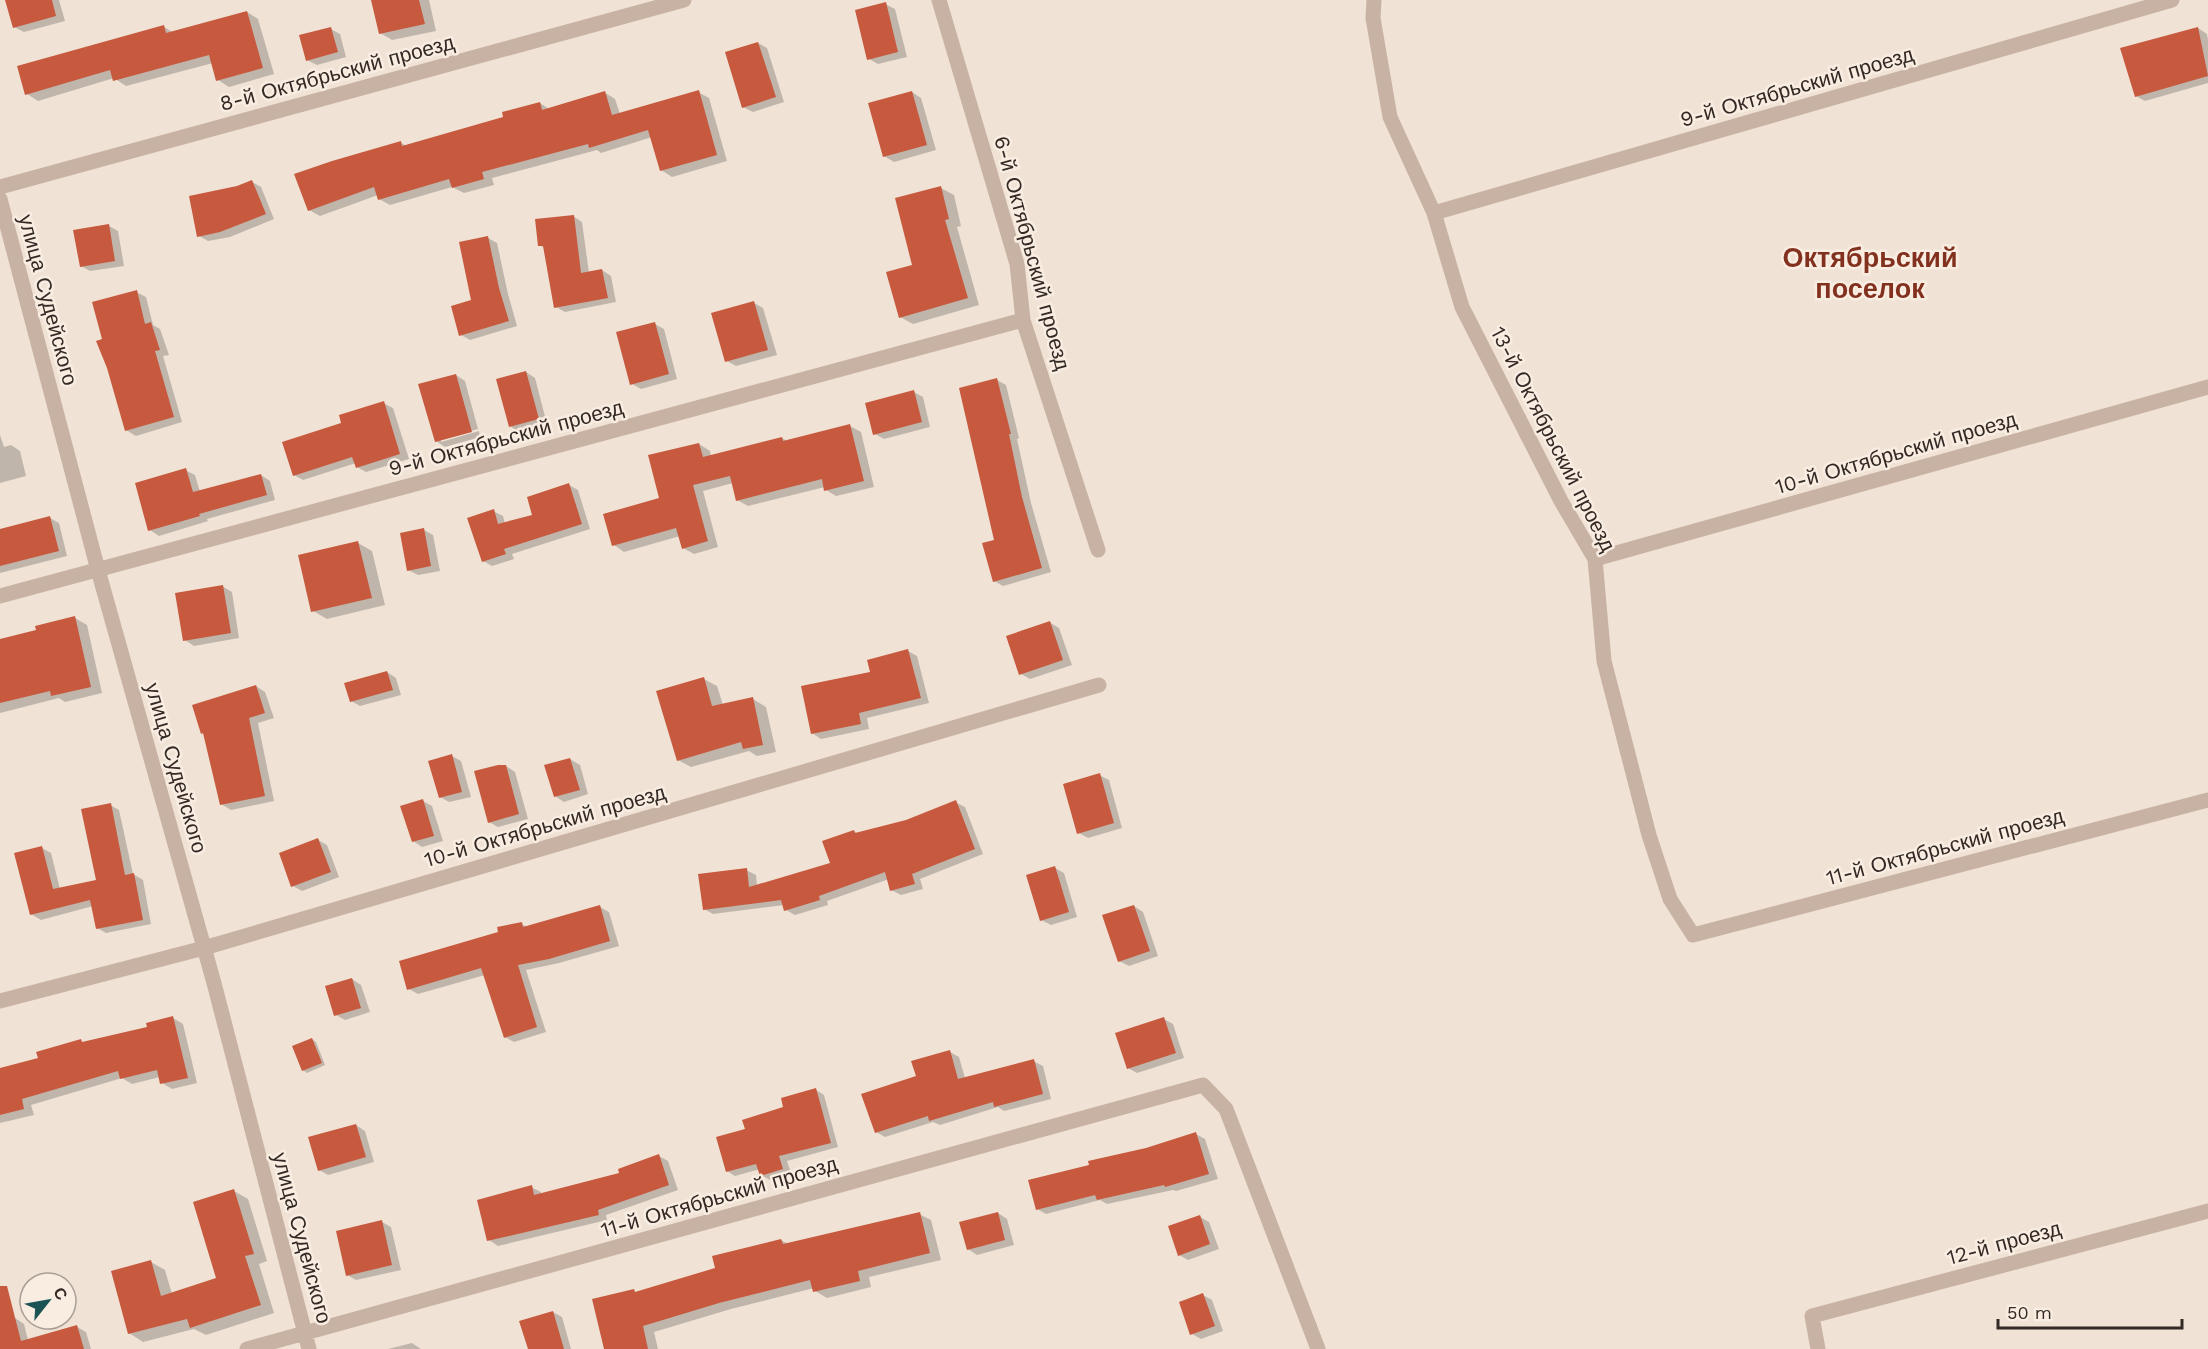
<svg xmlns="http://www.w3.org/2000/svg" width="2208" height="1349" font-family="'Work Sans',sans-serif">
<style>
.shadow{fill:#0003}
.building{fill:#c6593e}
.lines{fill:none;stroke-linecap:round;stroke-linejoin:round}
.minor{stroke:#c8b2a3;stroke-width:15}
.labels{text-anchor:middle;stroke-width:5;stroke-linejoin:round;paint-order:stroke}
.street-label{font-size:21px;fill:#332925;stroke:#f9ede2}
.district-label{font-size:27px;font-weight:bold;fill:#82311e;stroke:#f9ede2}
</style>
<rect width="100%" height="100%" fill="#f0e3d6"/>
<!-- shadow -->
<path class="shadow" d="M7 0H59L65 21 24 32 14 27Z
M373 0H431H429L436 31 392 40 380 33Z
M885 4 895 9 907 57 878 64 869 59Z
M247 12 258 19 274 74 229 87 218 80 213 63 126 86 114 78 38 101 27 94 164 27 174 33Z
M2198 28 2207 34 2208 40V83L2145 101 2136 96Z
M331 29 340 34 346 57 317 65 307 60Z
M758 43 767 48 784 102 753 112 743 107Z
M604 92 615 99 620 114 698 92 709 98 727 161 672 177 661 170 652 137 601 153 597 150 492 178 494 185 464 193 452 187 390 205 379 199 378 195 320 216 309 210 401 143 407 146 505 118 540 103 549 109Z
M912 92 921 98 936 150 894 162 884 156Z
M252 182 261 187 274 219 230 237 208 241 199 236 237 187Z
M941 188 954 195 961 226 957 227 979 305 913 324 900 317 914 266Z
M573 216 582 222 589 273 602 270 611 276 616 302 565 312 556 307 545 248 539 245Z
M109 226 118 231 124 266 90 271 81 266Z
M488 238 497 243 508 294 517 326 470 340 461 335 473 301Z
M136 292 146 297 153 325 160 329 169 355 163 356 182 422 136 436 126 430 104 340Z
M754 303 763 308 777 355 736 366 727 361Z
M655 324 664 329 677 379 641 389 632 384Z
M526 372 535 378 547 424 519 432 510 426Z
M456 375 465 381 478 429 441 439V442L479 431 480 437 445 447 436 441Z
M997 380 1006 385 1019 438 1017 439 1031 503 1051 572 1003 586 994 581Z
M914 392 923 397 930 427 884 439 875 434Z
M383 403 393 408 409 459 366 472 357 467 356 463 303 480 294 475 343 424Z
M850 426 861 432 874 487 836 496 826 490 825 487 748 506 737 500 733 483 703 491 718 547 694 554 683 548 680 536 624 552 614 545 661 499 699 444 710 451 711 456 782 438 787 441Z
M0 435 4 447 11 445 20 451 26 476 0 483Z
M185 470 195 475 200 492 261 475 270 481 275 500 207 519 208 521 159 536 150 530Z
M569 485 578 490 590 529 512 554 514 559 492 566 483 561 493 511 503 516 505 524 534 516Z
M50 518 59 523 67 556 0 573V530Z
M424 530 433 535 440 571 418 575 408 570Z
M358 543 372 551 385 605 327 619 313 611Z
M222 586 232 592 239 638 194 646 185 640Z
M75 618 87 625 102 693 65 702 59 698 0 713V640L38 631Z
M1049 622 1059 628 1072 665 1030 679 1021 674Z
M908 651 917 656 929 703 867 718 869 729 821 739 812 733 872 673Z
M387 672 396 678 401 695 360 706 351 701Z
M704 679 717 686 723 705 753 699 766 707 776 752 757 756 749 751 691 767 678 760Z
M256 686 265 692 274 718 258 723 274 801 231 810 221 804 205 734 202 733Z
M452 756 461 761 471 797 449 802 440 797Z
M570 759 580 765 588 794 564 802 555 796Z
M506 766 515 772 528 819 498 827 489 822Z
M1099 775 1109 780 1122 828 1088 838 1079 833Z
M423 801 432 806 443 841 422 847 413 841Z
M955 802 965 807 983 854 920 879 923 889 901 895 891 890 889 879 827 901 828 905 795 915 786 910 784 905 713 914 704 909 746 870 756 875 757 886 832 864 854 831 858 834 907 821Z
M110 805 119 810 133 874 143 880 151 924 106 933 97 928 93 906 41 920 31 914 42 848 51 853 60 889 98 882Z
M318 840 327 845 339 877 302 891 293 886Z
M1055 868 1064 873 1077 917 1051 925 1041 920Z
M1134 906 1143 912 1158 956 1129 966 1119 961Z
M600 907 609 912 619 946 559 963 526 970 546 1032 514 1042 505 1037 485 975 418 994 409 989 500 933 521 924 528 927Z
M352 979 361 985 370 1012 345 1020 336 1015Z
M173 1018 183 1024 197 1083 172 1089 162 1083 160 1077 132 1084 122 1078 31 1105 34 1115 0 1123V1070L40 1059 81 1041 84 1043 149 1028Z
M1164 1019 1173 1024 1184 1058 1137 1073 1128 1068Z
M312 1039 316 1042 325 1065 307 1073 303 1070Z
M950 1052 959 1057 965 1078 1033 1061 1043 1066 1051 1099 1004 1111 998 1107 940 1125 933 1122 885 1137 876 1132 917 1077Z
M816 1090 824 1095 838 1147 787 1161 791 1173 770 1180 761 1175 760 1169 735 1176 727 1171 747 1130Z
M356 1125 365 1131 374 1162 328 1175 319 1170Z
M1196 1134 1205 1139 1218 1179 1176 1191 1173 1190 1107 1204 1100 1200 1046 1214 1037 1209 1090 1166Z
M659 1156 668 1161 678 1190 606 1215 607 1220 498 1246 489 1240 531 1187 541 1192V1195L621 1174Z
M234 1191 248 1199 267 1261 259 1264 274 1313 206 1335 194 1329 143 1342 129 1333 151 1262 165 1270 172 1294 218 1279Z
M998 1213 1007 1219 1014 1245 977 1255 968 1249Z
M919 1214 931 1220 941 1260 869 1277 871 1287 827 1298 815 1291 814 1288 731 1309 654 1332 658 1349H606L634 1291 637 1293 717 1269 781 1240 788 1244Z
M1200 1217 1209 1222 1219 1249 1188 1260 1179 1255Z
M382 1222 391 1227 401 1270 356 1280 347 1275Z
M1203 1295 1212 1300 1223 1331 1201 1339 1192 1334Z
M553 1312 562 1317 571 1349H529Z
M15 1318 24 1324 28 1340 77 1327 86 1332 91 1349H0V1322Z
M412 1343 421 1349H388Z"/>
<!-- building -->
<path class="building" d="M5 0H52L56 16 13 28Z
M371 0H419L425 24 379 34Z
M886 2 898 52 867 60 855 10Z
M247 11 263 68 216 81 209 55 113 81 110 70 25 95 17 66 164 25 166 33Z
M331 27 338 52 306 61 299 35Z
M2198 27 2208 76 2135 97 2120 48Z
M758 42 776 97 742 108 725 52Z
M699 90 717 155 660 171 648 130 589 148 588 144 482 172 484 179 452 188 449 179 378 200 374 187 308 211 294 174 332 161 401 141 402 146 503 117 502 112 540 102 542 110 605 91 612 115Z
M912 91 927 145 883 157 868 103Z
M252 180 266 214 220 232 197 237 189 196 237 186Z
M941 186 949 219 945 220 968 298 899 318 886 272 912 265 895 198Z
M574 215 581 273 602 269 608 298 554 308 543 246H538L535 219Z
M109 224 115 261 80 267 73 230Z
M488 236 499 288 509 321 459 336 451 306 471 300 459 242Z
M137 290 145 324 151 322 160 350 155 351 174 417 125 431 107 368 96 341 102 339 92 302Z
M754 301 768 350 725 362 711 313Z
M655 322 669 374 630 385 616 332Z
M526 371 539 419 509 427 496 379Z
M456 374 472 432 435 442 418 384Z
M997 378 1011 434H1009L1022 497 1042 568 993 582 982 543 994 540 959 388Z
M914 390 922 422 873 435 865 403Z
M384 401 400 454 356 468 352 457 293 476 282 442 341 423 339 415Z
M850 424 864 481 824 491 822 479 736 501 730 476 693 485 708 541 682 549 676 528 612 546 603 514 659 498 648 455 699 443 703 457 782 437 783 441Z
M186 468 193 492 261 474 267 495 199 514 200 516 148 531 135 483Z
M569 483 582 524 504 549 506 554 482 562 467 518 494 509 498 524 532 515 527 497Z
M50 516 59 551 0 566V529Z
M424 528 431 566 407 571 400 533Z
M358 541 372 598 311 612 298 555Z
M223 585 231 633 183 641 175 593Z
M75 616 91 687 51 696 50 691 0 703V639L36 630 35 626Z
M1050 621 1063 660 1019 675 1006 636Z
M908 649 921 698 859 713 861 724 811 734 801 686 870 672 867 660Z
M387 671 393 690 350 702 344 683Z
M704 677 712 706 753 697 763 745 743 749 741 742 677 761 656 691Z
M256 685 265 713 249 718 265 796 220 805 203 733 201 734 192 705Z
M452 754 462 792 439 798 428 761Z
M570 758 580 790 554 797 544 765Z
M498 765H506L519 814 488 823 474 771Z
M1100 773 1114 823 1077 834 1063 784Z
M423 799 434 836 412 842 400 806Z
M956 800 975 849 912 874 915 884 890 891 885 872 819 896 820 900 784 911 781 900 703 910 698 874 747 868 749 887 830 863 822 841 854 830 855 833 906 820Z
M111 803 125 875 134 873 143 920 96 929 90 900 30 915 14 853 42 846 53 889 96 880 81 809Z
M318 838 331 872 291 887 279 853Z
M1055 866 1069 912 1040 921 1026 875Z
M600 905 610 941 549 959 518 965 537 1027 504 1038 481 968 407 990 399 961 498 932 497 927 522 922 523 927Z
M1134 905 1150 951 1118 962 1102 915Z
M352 978 361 1008 334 1016 325 986Z
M173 1016 188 1078 160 1084 157 1070 120 1079 118 1071 22 1099 24 1109 0 1115V1068L38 1058 36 1052 81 1039 82 1042 147 1027 146 1023Z
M1164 1017 1176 1053 1127 1069 1115 1033Z
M312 1038 322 1063 302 1071 292 1046Z
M950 1050 958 1079 1034 1059 1043 1094 994 1107 993 1102 929 1121 928 1116 875 1133 861 1094 916 1076 911 1061Z
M816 1088 831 1143 779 1156 783 1169 760 1176 756 1164 726 1172 716 1137 745 1129 742 1120 783 1107 781 1098Z
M356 1124 366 1157 318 1171 308 1137Z
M1196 1132 1209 1174 1165 1187 1164 1185 1097 1200 1095 1195 1036 1210 1028 1180 1089 1165 1088 1161 1146 1148Z
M659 1154 669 1185 598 1210 599 1215 487 1241 477 1200 532 1185 534 1195 619 1173 618 1169Z
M234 1189 254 1254 245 1256 261 1305 190 1328 187 1319 128 1334 111 1271 151 1260 161 1296 216 1278 193 1202Z
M920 1212 930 1253 858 1271 860 1281 813 1292 810 1280 719 1303 643 1326 648 1349H604L592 1299 634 1289 635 1292 715 1268 712 1256 781 1239 783 1244Z
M998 1212 1005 1240 967 1250 959 1222Z
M1200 1215 1210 1244 1178 1256 1168 1226Z
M382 1220 392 1265 346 1276 336 1231Z
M0 1286H7L21 1341 77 1325 84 1349H0Z
M1203 1293 1215 1326 1190 1335 1179 1302Z
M553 1311 564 1349H528L519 1321Z"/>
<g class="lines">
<!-- minor -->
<path class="minor" d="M939 0 1017 264 1023 320 1098 550
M1374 0 1373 18 1390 117 1434 213 1462 307 1561 501 1595 559 1604 661 1649 835 1670 899 1693 935 2208 800
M0 187 684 0
M0 199 98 570 214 983 309 1349
M1434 213 2172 0
M1595 559 2208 387
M0 596 1023 320
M0 1001 204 948 1099 685
M247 1349 1203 1085 1226 1109 1318 1349
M1818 1349 1812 1316 2208 1211"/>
</g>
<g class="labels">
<!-- street labels -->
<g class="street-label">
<text transform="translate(337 73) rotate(-15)" y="7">8-й Октябрьский проезд</text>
<text transform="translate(1797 87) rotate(-16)" y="7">9-й Октябрьский проезд</text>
<text transform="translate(1032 253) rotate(75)" y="7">6-й Октябрьский проезд</text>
<text transform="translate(48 300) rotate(75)" y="7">улица Судейского</text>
<text transform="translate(506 438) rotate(-15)" y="7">9-й Октябрьский проезд</text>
<text transform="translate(1553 439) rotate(63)" y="7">13-й Октябрьский проезд</text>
<text transform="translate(1896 453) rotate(-16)" y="7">10-й Октябрьский проезд</text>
<text transform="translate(176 768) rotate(74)" y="7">улица Судейского</text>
<text transform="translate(545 826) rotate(-16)" y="7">10-й Октябрьский проезд</text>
<text transform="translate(1945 847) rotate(-15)" y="7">11-й Октябрьский проезд</text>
<text transform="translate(719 1197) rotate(-16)" y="7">11-й Октябрьский проезд</text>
<text transform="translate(302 1238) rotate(75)" y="7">улица Судейского</text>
<text transform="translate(2004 1243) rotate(-15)" y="7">12-й проезд</text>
</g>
<!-- district labels -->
<g class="district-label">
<text x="1870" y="267">Октябрьский<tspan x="1870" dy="31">поселок</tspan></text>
</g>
</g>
<!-- north arrow -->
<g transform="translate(48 1301) rotate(59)"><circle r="28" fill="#f9ede2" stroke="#aa9f96" stroke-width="1.5"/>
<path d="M0-4.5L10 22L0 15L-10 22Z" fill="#1b5354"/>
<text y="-9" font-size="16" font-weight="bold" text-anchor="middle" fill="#332925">С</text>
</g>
<!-- scale -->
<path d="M1998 1319v9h184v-9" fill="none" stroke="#332925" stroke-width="3"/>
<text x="2007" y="1319" font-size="18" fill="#332925" stroke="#f9ede2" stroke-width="4.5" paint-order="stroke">50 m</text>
</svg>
